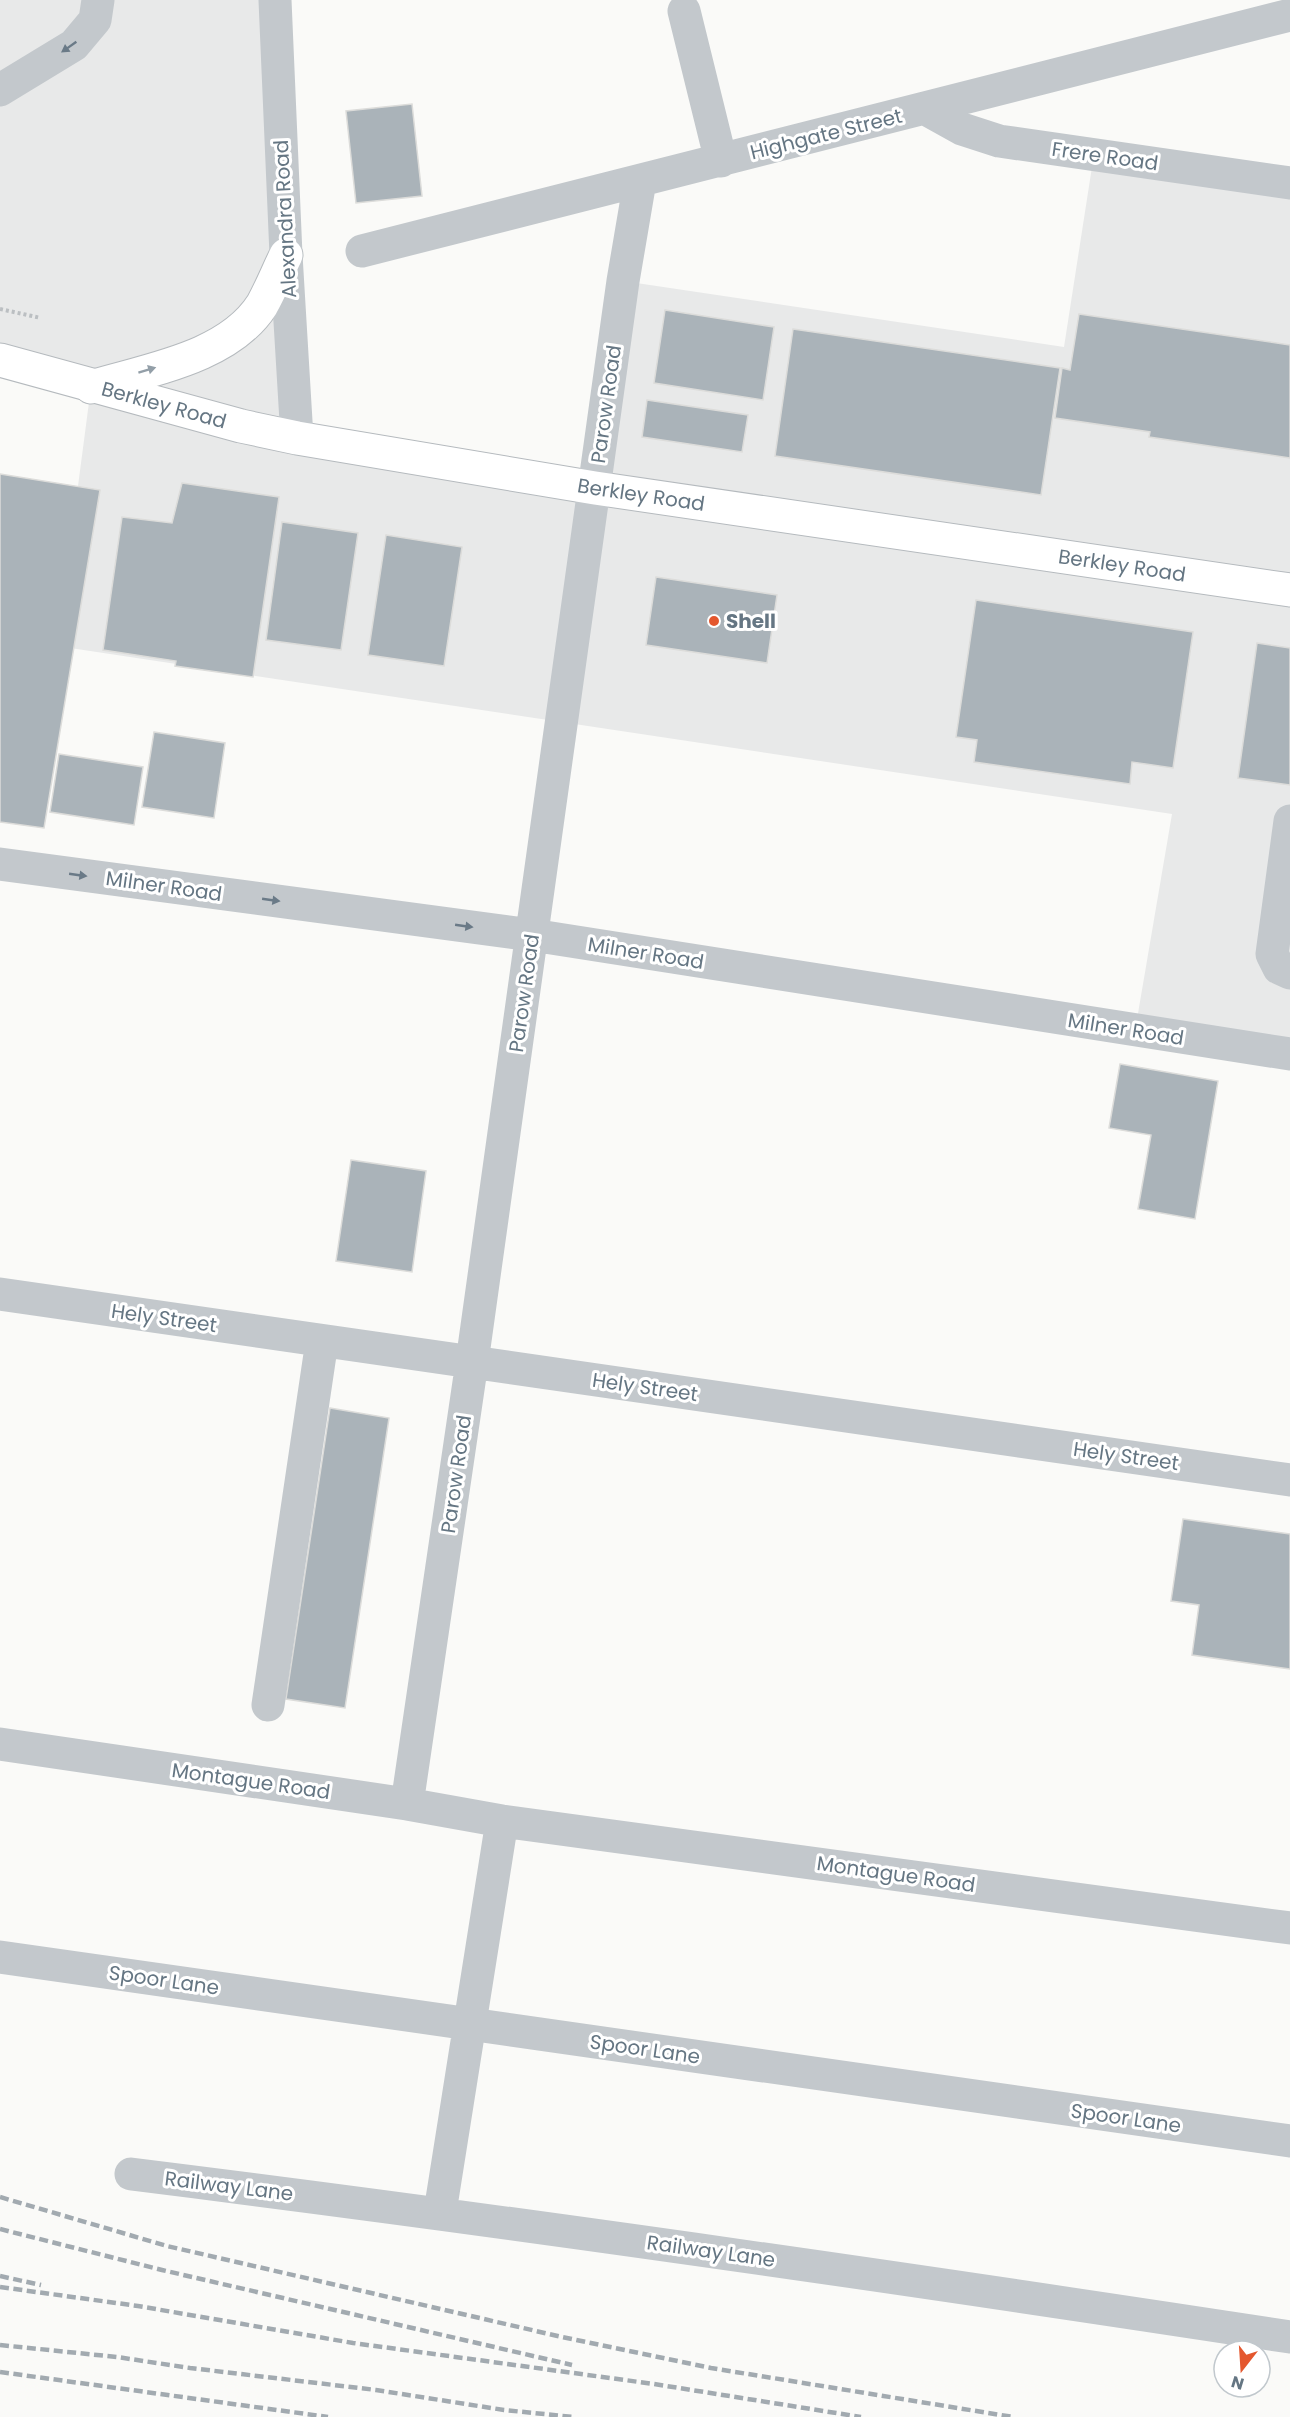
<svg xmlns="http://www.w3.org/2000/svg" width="1290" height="2417" font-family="Poppins,sans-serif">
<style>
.built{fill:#e8e9e9}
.building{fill:#aab3b9;stroke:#dcdcda;stroke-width:1.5}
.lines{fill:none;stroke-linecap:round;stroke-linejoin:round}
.major-casing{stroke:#b5babe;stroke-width:35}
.path{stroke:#bbbfc2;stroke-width:4;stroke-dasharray:3 3;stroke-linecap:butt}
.minor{stroke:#c3c8cc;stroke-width:33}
.major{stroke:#fff;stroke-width:33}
.rail{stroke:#a2aab0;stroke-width:4.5;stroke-dasharray:9 4.5;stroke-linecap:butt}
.oneway{fill:#6a7a87}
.oneway2{fill:#939fa8}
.poi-dot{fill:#e4572e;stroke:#fff;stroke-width:2}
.labels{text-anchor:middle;stroke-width:6;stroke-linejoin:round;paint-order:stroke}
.street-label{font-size:20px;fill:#657683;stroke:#fff}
.poi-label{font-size:20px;font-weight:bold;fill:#657683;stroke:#fff;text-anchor:start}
</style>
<rect width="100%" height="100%" fill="#fafaf8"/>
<!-- built -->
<path class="built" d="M0 0H275L297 438 594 488 623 281 1064 347 1094 154 1290 183V1054L1135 1031 1172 814 57 646 91 387 0 360Z"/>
<!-- building -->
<path class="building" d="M412 104 422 196 356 203 346 111Z
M665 310 774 327 763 400 654 383Z
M1079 314 1290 345V458L1149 437 1150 432 1055 418 1062 368 1070 370Z
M793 329 1060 368 1041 495 775 456Z
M647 400 748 415 742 452 642 437Z
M0 474 100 490 44 828 0 822Z
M182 483 279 497 253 677 175 666 176 661 103 650 122 517 172 523Z
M282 522 358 533 341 650 266 640Z
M386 535 462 547 444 666 368 655Z
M656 577 777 595 767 663 646 645Z
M976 600 1193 632 1173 768 1132 762 1130 784 974 762 977 740 956 737Z
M1257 643 1290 648V785L1238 778Z
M154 732 225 743 214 818 142 807Z
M59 754 143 767 134 825 50 812Z
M1120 1064 1218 1081 1195 1219 1138 1209 1151 1135 1109 1128Z
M351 1160 426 1171 412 1272 336 1261Z
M330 1408 389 1418 345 1708 286 1699Z
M1183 1519 1290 1534V1669L1192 1655 1199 1605 1171 1601Z"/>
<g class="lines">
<!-- major casing -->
<g class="major-casing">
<g id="major">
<path id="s1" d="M0 360 241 426 297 438 595 488 1290 590"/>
<path d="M91 387C147 370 228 358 262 305 271 289 278 271 286 255"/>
</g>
</g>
<!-- path -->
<path class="path" d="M0 309 41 318"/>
<!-- minor -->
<path class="minor" d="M275 0 286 255 297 438
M684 11 721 161
M0 90 74 45 95 20 98 0
M926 109 962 129 999 141 1290 183
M362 251 1290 15
M1290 821 1272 954 1279 968 1290 973
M0 864 532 935 1290 1054
M0 1294 1290 1480
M268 1705 322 1341
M0 1744 407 1804 502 1821 1290 1928
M407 1804 472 1362 623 281 640 181
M0 1957 1290 2141
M131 2174C518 2222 904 2278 1290 2337
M440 2212 502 1821"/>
<!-- major -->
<use href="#major" class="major"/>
<!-- rail -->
<path class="rail" d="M0 2197 167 2246 562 2337 711 2368 1013 2417
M0 2229 162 2270 572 2365
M0 2276 41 2285
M0 2287 138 2306 353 2343 654 2384 861 2417
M0 2345 117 2357 190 2368 376 2390 504 2410 573 2417
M0 2372 328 2417"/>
</g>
<!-- one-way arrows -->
<defs><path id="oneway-solid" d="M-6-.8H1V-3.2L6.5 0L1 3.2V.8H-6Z" transform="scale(1.5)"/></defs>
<g class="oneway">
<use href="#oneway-solid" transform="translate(69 47) rotate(145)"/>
<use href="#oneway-solid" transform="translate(78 875) rotate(8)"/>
<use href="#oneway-solid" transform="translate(271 900) rotate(8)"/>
<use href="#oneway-solid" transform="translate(464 926) rotate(8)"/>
</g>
<use class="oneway2" href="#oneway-solid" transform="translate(147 370) rotate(-17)"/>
<!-- markers -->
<circle class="poi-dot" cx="714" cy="621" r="6"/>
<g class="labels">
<!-- street labels -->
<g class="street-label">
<text transform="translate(826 134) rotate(-14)" y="7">Highgate Street</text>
<text transform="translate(1105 156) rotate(8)" y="7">Frere Road</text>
<text transform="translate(285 219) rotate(-93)" y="7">Alexandra Road</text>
<text transform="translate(606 404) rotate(-82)" y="7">Parow Road</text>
<text dy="7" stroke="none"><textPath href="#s1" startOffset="170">Berkley Road</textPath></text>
<text dy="7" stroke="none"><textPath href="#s1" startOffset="656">Berkley Road</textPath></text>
<text dy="7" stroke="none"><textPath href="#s1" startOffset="1142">Berkley Road</textPath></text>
<text transform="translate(164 886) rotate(8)" y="7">Milner Road</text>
<text transform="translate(646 953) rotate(9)" y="7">Milner Road</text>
<text transform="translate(524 993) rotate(-82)" y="7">Parow Road</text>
<text transform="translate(1126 1029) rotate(9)" y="7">Milner Road</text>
<text transform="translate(164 1318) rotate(8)" y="7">Hely Street</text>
<text transform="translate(645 1387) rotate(8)" y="7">Hely Street</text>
<text transform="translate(1126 1456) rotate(8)" y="7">Hely Street</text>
<text transform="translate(456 1474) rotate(-82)" y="7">Parow Road</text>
<text transform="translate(251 1781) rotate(8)" y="7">Montague Road</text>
<text transform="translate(896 1874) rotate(8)" y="7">Montague Road</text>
<text transform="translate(164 1980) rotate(8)" y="7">Spoor Lane</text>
<text transform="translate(645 2049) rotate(8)" y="7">Spoor Lane</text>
<text transform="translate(1126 2118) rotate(8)" y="7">Spoor Lane</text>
<text transform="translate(229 2186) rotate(7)" y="7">Railway Lane</text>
<text transform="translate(711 2251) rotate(8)" y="7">Railway Lane</text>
</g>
<!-- poi labels -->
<g class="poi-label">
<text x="726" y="628">Shell</text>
</g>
</g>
<!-- north arrow -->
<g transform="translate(1242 2369) rotate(197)"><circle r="28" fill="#ffffff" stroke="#c1c8cd" stroke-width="1.5"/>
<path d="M0-4.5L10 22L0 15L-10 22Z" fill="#e4572e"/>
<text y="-9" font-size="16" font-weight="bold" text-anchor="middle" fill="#657683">N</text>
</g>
</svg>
